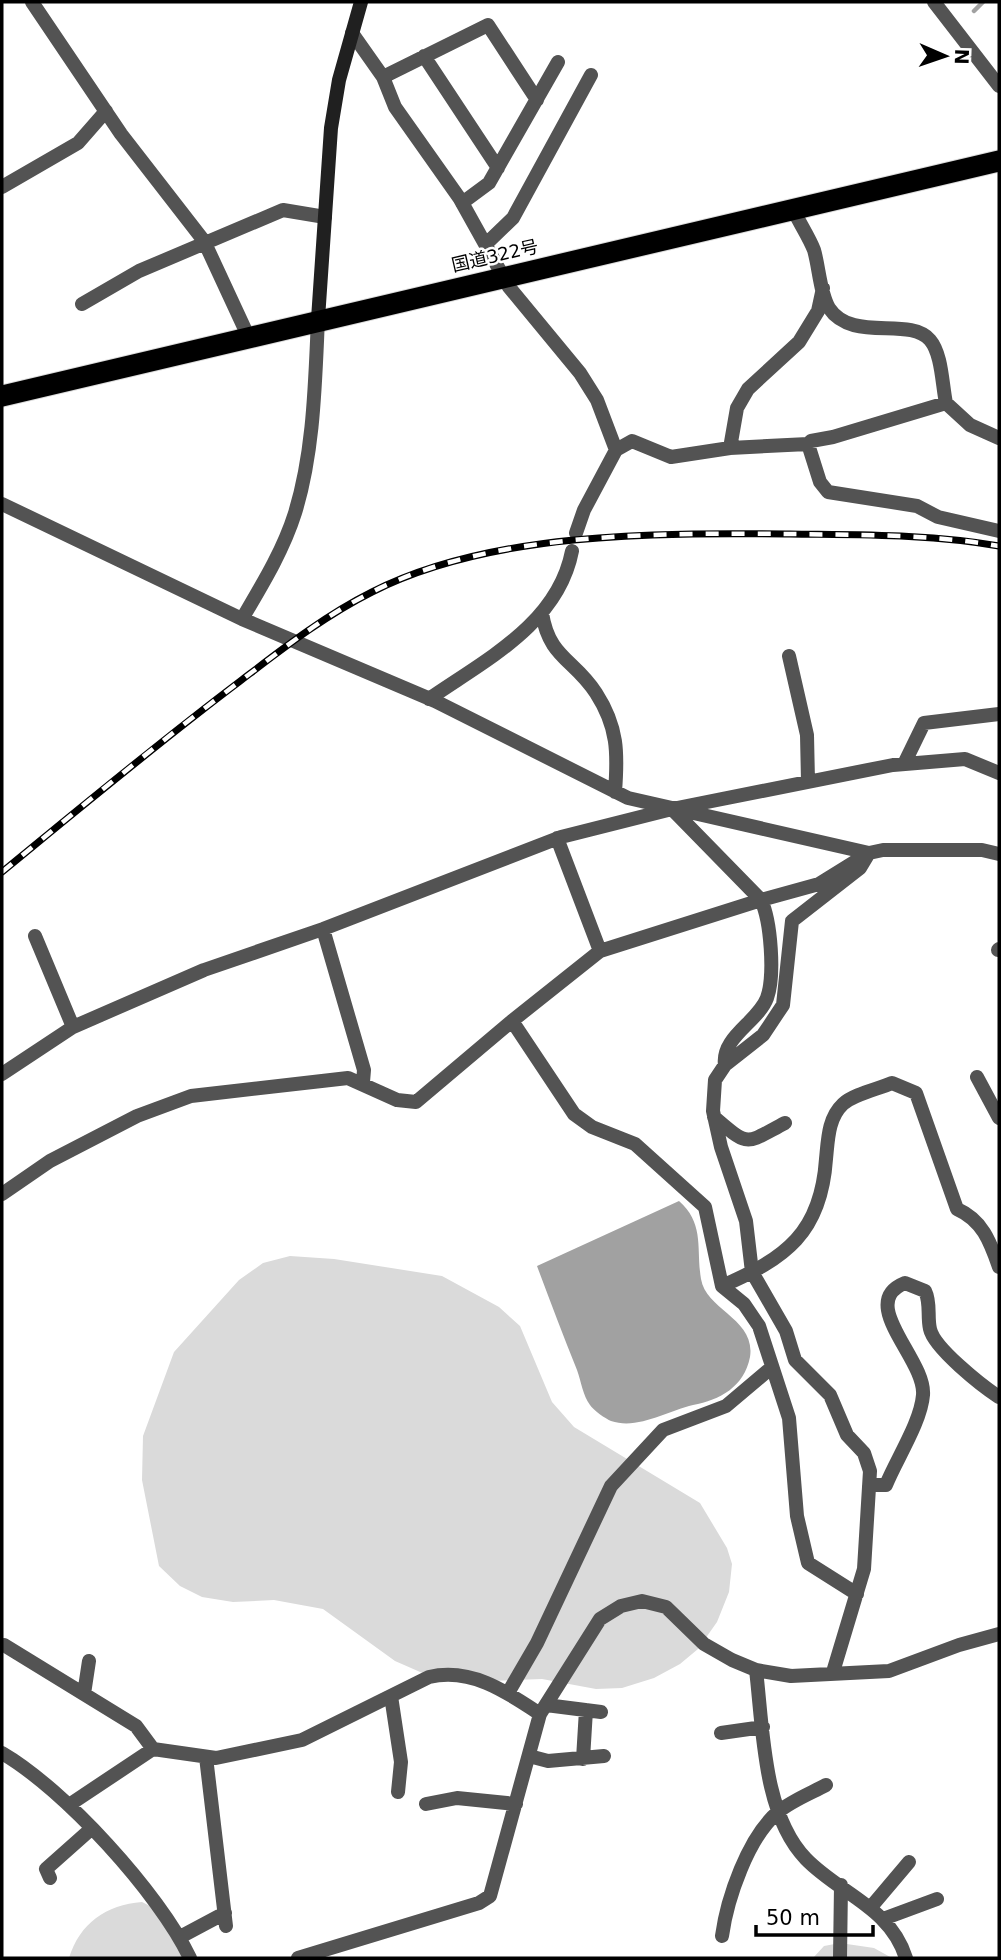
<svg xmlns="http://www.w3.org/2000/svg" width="1001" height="1960" font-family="'DejaVu Sans','Noto Sans JP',sans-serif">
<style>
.green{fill:#dadada}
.water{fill:#a1a1a1}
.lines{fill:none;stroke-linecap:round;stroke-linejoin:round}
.stream{stroke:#a1a1a1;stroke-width:4.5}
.highway-casing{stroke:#dbdbdb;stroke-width:23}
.street{stroke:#535353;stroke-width:14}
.secondary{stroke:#202020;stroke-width:14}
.highway{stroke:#000;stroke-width:21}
.rail-casing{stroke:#000;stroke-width:7}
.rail{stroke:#fff;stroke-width:4.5;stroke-dasharray:13;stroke-linecap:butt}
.labels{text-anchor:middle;stroke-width:5;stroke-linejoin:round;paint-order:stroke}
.street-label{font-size:18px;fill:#000;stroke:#fff}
</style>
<rect width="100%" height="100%" fill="#fff"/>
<!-- green -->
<path class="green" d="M290 1256 334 1259 442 1276 499 1307 520 1326 552 1402 574 1427 700 1503 727 1548 732 1564 729 1592 717 1622 698 1649 680 1664 654 1678 622 1688 596 1689 542 1679 462 1682 427 1675 395 1661 323 1609 274 1600 233 1602 202 1597 180 1586 159 1566 142 1480 143 1436 174 1352 239 1280 263 1263Z
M142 1902 156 1909 193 1958H69C80 1923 106 1905 142 1902Z
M840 1943 874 1948 892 1958H813L824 1946Z"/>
<!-- water -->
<path class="water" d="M679 1201C705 1224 696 1249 701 1279 706 1310 756 1319 750 1357 744 1387 720 1400 693 1405 667 1411 638 1430 611 1421 606 1419 593 1410 590 1405 583 1396 581 1381 577 1370 563 1335 550 1301 537 1266Z"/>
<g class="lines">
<!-- stream -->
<path class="stream" d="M974 11 983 2"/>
<!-- highway casing -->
<g class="highway-casing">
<path id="highway" d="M2 396 999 161"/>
</g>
<!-- street -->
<path class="street" d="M32 2 121 134 204 241 249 338
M934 2 999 86
M352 33 383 77 395 107 460 199 509 287 580 373 597 400 616 450 632 441 671 457 730 448 808 444 811 441 833 437 946 403 970 425 999 438
M424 56 498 168
M383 77 488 25 537 100
M2 187 78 143 106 111
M462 203 489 183 558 62
M794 211C800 224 809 237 814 250 819 267 820 293 829 308 852 343 909 316 930 340 942 354 942 384 946 403
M486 244 513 218 591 75
M82 304 139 271 283 210 325 217
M808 444 820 482 828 492 917 506 938 517 999 531
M730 448 737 408 748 389 799 342 818 311 823 288
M2 504 242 619 435 701 628 798 869 853
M576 533 584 510 616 450
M542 613C549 658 574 659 596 693 618 727 618 753 615 792
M242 619C262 585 283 551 295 513 314 451 315 383 318 319
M789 656 807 735 808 781
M429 699C485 660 558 624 572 551
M904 764 924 723 999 714
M557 838 600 951
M323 929 364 1070 363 1082
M35 936 73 1027
M998 950 999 949
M512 1021 600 951 761 900 673 810
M725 1065C721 1037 758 1022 767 998 775 976 771 921 761 900L819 884 869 853 883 850H982L999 854
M2 1074 73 1027 204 970 323 929 561 837 672 809 893 765 965 759 999 773
M977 1077 999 1118
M714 1117C750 1148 745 1144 785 1123
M2 1194 50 1161 137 1116 191 1096 348 1078 397 1100 416 1102 512 1021 574 1114 592 1127 635 1144 705 1207 722 1286 744 1304 759 1326 789 1418 797 1516 808 1563 857 1594
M722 1286C786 1258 821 1233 826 1159 828 1140 828 1118 843 1104 854 1094 878 1089 892 1083L916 1093 957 1209C982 1220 990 1241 999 1267
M869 1485H886C896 1460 921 1422 923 1395 926 1359 856 1303 905 1283L925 1291C931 1303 927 1316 930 1329 934 1348 982 1386 999 1397
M4 1645 136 1726 153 1749
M756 1670C763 1728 763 1815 806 1859 840 1894 890 1907 906 1958
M833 1672 864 1569 870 1471 864 1453 847 1435 830 1395 795 1360 786 1331 752 1272 746 1221 721 1147 713 1111 715 1080 725 1065 763 1035 783 1005 792 921 860 868 869 853
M508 1693 537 1643 611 1486 663 1430 726 1406 771 1368
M84 1694 89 1661
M391 1696 401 1762 398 1792
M546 1705 601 1712
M721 1733 763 1727
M2 1753C64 1789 159 1893 190 1958
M529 1756 548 1761 604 1756
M206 1757 226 1926
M583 1759 586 1710
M426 1804 457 1798 516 1804
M69 1805 153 1749 216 1758 302 1740 429 1677C471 1667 507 1692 540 1714
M50 1878 46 1869 91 1829
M871 1907 909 1862
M883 1919 937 1899
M722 1936C727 1899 748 1837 778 1812 791 1801 811 1793 826 1785
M180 1937 225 1913
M298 1958 479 1903 490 1896 540 1714 600 1619 621 1606 642 1601 666 1607 704 1644 732 1660 756 1670 791 1676 889 1671 959 1645 999 1634
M840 1958 841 1885"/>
<!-- secondary -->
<path class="secondary" d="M318 319 331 128 339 80 361 2"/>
<!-- highway -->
<use href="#highway" class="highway"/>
<!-- rail casing -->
<g class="rail-casing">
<path id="rail" d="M2 872C80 808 158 743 239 682 281 650 324 616 372 592 492 531 658 533 790 534 860 535 930 534 999 546"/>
</g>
<!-- rail -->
<use href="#rail" class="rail"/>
</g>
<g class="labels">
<!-- street labels -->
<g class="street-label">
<text transform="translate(495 256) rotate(-13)" y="6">国道322号</text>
</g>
</g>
<!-- border -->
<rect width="1001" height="1960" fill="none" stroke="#000000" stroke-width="7"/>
<!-- north arrow -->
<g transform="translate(945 56) rotate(92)" stroke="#ffffff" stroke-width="5" paint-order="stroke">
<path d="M0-5L12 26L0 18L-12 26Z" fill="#000000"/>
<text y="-10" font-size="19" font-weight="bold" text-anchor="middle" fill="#000000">N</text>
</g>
<!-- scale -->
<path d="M756 1925v10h117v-10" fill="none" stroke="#000000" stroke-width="3.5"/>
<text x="766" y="1925" font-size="21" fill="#000000" stroke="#ffffff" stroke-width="5" paint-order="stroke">50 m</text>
</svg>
